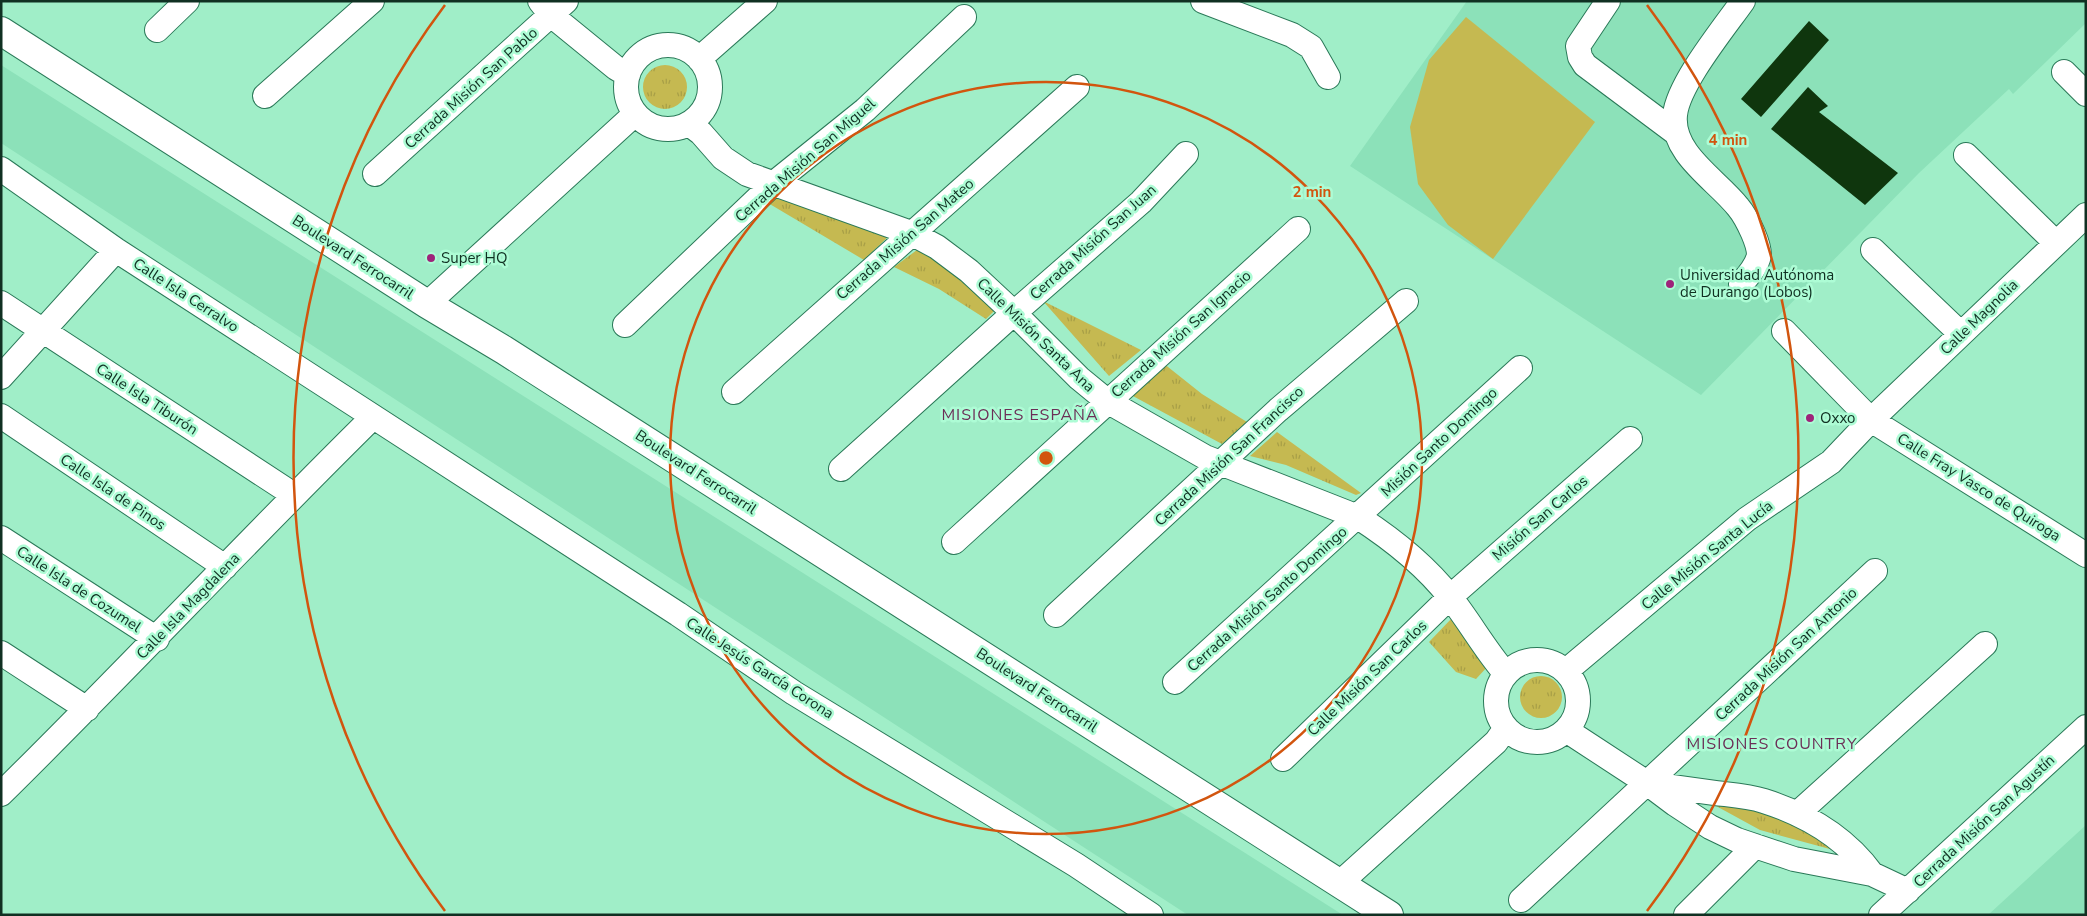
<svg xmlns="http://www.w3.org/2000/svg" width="2087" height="916" font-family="'Nunito Sans',sans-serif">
<defs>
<pattern id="grass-tufts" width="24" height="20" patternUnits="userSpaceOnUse" patternTransform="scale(1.25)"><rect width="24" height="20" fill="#c5b951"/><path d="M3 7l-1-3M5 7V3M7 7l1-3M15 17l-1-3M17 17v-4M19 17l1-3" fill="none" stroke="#a89f46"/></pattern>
</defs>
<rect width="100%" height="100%" fill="#a0eec8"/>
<!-- built -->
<path fill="#8ce1b9" d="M1467,1H2086V23L2013,94L2009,89L1919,173L1701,395L1350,166Z
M1,65L1343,915H1188L1,143Z
M2086,825V915H1988Z"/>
<!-- grass -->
<path fill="url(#grass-tufts)" d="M643 87a22 22 0 1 1 44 0a22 22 0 1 1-44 0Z
M774,198L836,213L891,234L864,260L768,203Z
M921,247L996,309L986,319L939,289L894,267Z
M1043,301L1141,350L1109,376Z
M1163,363L1202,394L1247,422L1222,444L1131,395Z
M1277,432L1361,493L1356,495L1286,465L1250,456Z
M1452,618L1489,665L1476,679L1456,672L1429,642Z
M1520 697a21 21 0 1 1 42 0a21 21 0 1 1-42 0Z
M1696,795L1773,811L1852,855L1760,830Z"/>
<!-- pitch -->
<path fill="#c5b951" d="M1466,17L1595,122L1493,259L1448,225L1418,184L1410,127L1429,60Z"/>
<!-- building -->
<path fill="#0f360d" d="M1809,21L1829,40L1761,117L1741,99Z
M1808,87L1828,106L1819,112L1898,173L1865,205L1771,129Z"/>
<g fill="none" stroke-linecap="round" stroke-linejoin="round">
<defs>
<path id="minor" d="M540,1L551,15L616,68L628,75
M1203,1L1292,35L1311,47L1328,77
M1608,1L1578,46L1580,57L1585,65L1676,133
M157,30L187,1
M626 87a42 42 0 1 1 84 0a42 42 0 1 1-84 0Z
M699,59L765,1
M2064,72L2086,94
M265,96L372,1
M689,124L701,133L723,158L747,174L911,233L937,247L969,271L1014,313L1079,378L1107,401L1205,457L1358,517C1392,539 1425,565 1450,597C1470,622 1485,650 1506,674
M1966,155L2056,243
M1,169L116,250L678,614L794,693L1076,865L1151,915
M375,174L566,1
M1873,250L1961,334
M1741,284C1748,276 1757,266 1759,255C1759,248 1756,240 1753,233C1749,224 1744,214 1738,207C1717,180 1671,154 1675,115C1678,84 1724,28 1743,1
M1,303L294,495
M427,304L635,114
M625,325L773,184L865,110L964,17
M1784,331L1871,420L2086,555
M1,377L116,250
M734,392L1077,87
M1,416L225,567
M841,469L1014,313L1141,202L1186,154
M1,538L157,639
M954,542L1298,229
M1056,615L1278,410L1406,301
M1,653L87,709
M1496 701a41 41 0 1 1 82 0a41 41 0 1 1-82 0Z
M1566,671L1747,519L1831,462L1871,420L2086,215
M1175,682L1520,368
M1566,730L1647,783L1675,804L1710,827L1737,840L1794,859L1872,874L1908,891
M1283,759L1450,597L1630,439
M1650,784C1672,787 1693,790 1715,793C1731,795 1748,796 1764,801C1808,815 1845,837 1872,874
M1,794C127,670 247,541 373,417
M1797,814L1985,644
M1340,883L1496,742L1506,728
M1521,900L1875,571
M1686,915L1755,846
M1881,915L2086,727"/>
<path id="major" d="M1,31L427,304L504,350L1389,915"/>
</defs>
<!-- minor casing -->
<use href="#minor" stroke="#2a7958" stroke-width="26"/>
<!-- major casing -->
<use href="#major" stroke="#2a7958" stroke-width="30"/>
<!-- minor -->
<use href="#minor" stroke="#fff" stroke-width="24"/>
<!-- major -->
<use href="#major" stroke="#fff" stroke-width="28"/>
</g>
<!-- distance rings -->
<g fill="none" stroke="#d2550e" stroke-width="2.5">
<circle cx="1046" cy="458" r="376"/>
<path d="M445 911A753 753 0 0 1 445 5M1647 5A753 753 0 0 1 1647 911"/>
</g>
<!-- markers -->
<g fill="#9e237a" stroke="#adfcd5" stroke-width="2">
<circle cx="431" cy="258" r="5"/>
<circle cx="1670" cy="284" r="5"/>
<circle cx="1810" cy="418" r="5"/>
</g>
<g text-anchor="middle" stroke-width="5" stroke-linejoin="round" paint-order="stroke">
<!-- street labels -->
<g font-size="15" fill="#103022" stroke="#adfcd5">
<text transform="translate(471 88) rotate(-42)" y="5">Cerrada Misión San Pablo</text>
<text transform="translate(805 160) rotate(-41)" y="5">Cerrada Misión San Miguel</text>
<text transform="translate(905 239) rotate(-41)" y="5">Cerrada Misión San Mateo</text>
<text transform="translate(1093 242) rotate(-42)" y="5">Cerrada Misión San Juan</text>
<text transform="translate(353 257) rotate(33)" y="5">Boulevard Ferrocarril</text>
<text transform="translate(186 295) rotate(33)" y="5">Calle Isla Cerralvo</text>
<text transform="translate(1979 317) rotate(-44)" y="5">Calle Magnolia</text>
<text transform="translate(1181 334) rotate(-42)" y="5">Cerrada Misión San Ignacio</text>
<text transform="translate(1036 335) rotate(44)" y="5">Calle Misión Santa Ana</text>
<text transform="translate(147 399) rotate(33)" y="5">Calle Isla Tiburón</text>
<text transform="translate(1439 442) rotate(-43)" y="5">Misión Santo Domingo</text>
<text transform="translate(1229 456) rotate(-43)" y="5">Cerrada Misión San Francisco</text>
<text transform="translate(696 472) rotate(33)" y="5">Boulevard Ferrocarril</text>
<text transform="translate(1979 487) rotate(32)" y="5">Calle Fray Vasco de Quiroga</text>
<text transform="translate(113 492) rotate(34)" y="5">Calle Isla de Pinos</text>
<text transform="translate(1540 518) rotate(-41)" y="5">Misión San Carlos</text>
<text transform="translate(1707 555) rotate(-39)" y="5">Calle Misión Santa Lucía</text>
<text transform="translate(79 589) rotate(33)" y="5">Calle Isla de Cozumel</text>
<text transform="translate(1267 599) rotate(-42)" y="5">Cerrada Misión Santo Domingo</text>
<text transform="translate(188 606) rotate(-46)" y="5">Calle Isla Magdalena</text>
<text transform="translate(1786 654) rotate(-43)" y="5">Cerrada Misión San Antonio</text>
<text transform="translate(760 668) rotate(33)" y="5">Calle Jesús García Corona</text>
<text transform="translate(1367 678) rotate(-44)" y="5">Calle Misión San Carlos</text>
<text transform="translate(1037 690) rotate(33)" y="5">Boulevard Ferrocarril</text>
<text transform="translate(1984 821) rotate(-43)" y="5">Cerrada Misión San Agustín</text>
</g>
<!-- poi labels -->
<g font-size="15" fill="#103022" stroke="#adfcd5" text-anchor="start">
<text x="441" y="263">Super HQ</text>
<text x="1680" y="280">Universidad Autónoma<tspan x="1680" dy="17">de Durango (Lobos)</tspan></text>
<text x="1820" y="423">Oxxo</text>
</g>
<!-- neighbourhood labels -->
<g font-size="16" letter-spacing="1" fill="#6b2f57" stroke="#adfcd5">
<text x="1020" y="420">MISIONES ESPAÑA</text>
<text x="1772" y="749">MISIONES COUNTRY</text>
</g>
</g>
<circle cx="1046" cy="458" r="8" fill="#d2550e" stroke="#adfcd5" stroke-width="2.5"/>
<g font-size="15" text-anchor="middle" font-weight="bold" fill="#d2550e" stroke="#adfcd5" stroke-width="5" stroke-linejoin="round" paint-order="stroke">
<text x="1728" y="145">4 min</text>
<text x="1312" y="197">2 min</text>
</g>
<!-- border -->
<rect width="2087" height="916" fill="none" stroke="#103022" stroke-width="5"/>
</svg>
